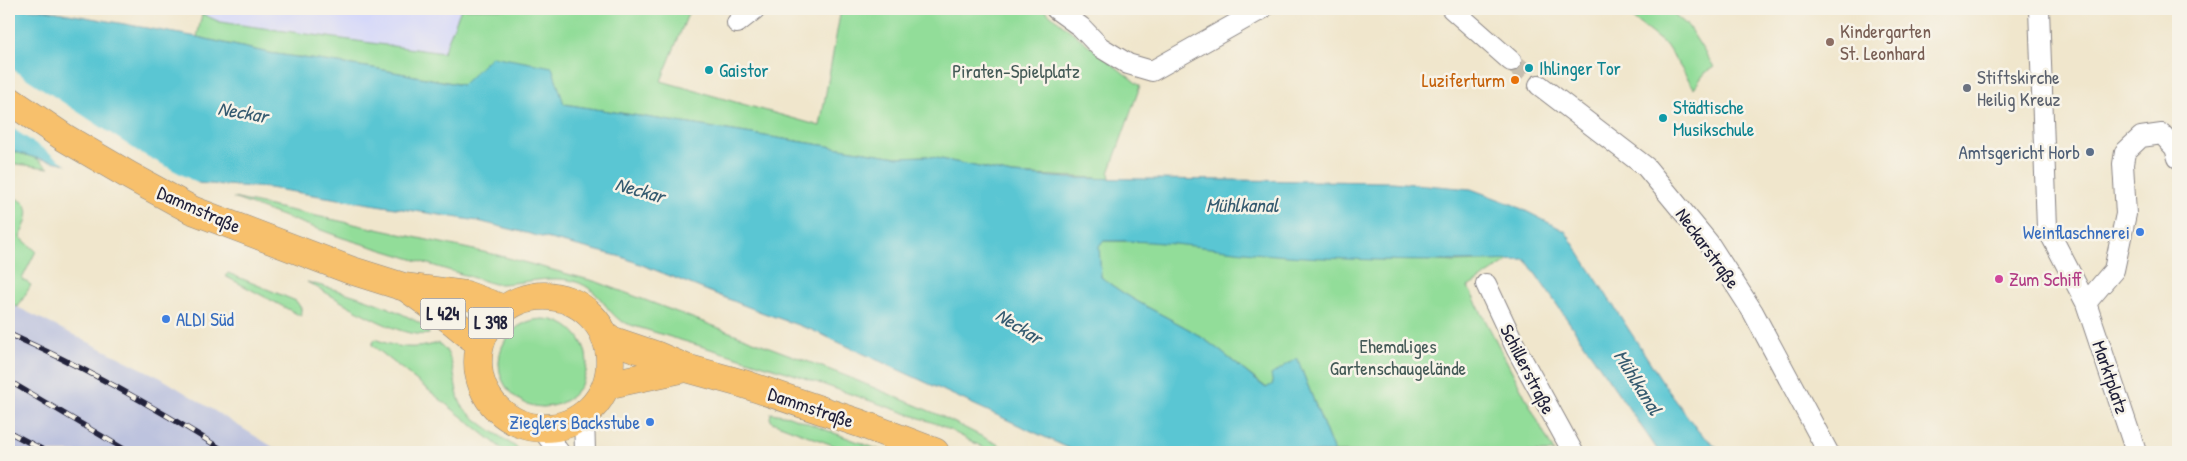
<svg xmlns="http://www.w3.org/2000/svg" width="2187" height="461" font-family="'Patrick Hand',sans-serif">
<rect width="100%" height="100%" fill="#f7f3e8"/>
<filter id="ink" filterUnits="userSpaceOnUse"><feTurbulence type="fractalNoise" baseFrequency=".02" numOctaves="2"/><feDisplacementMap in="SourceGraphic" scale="10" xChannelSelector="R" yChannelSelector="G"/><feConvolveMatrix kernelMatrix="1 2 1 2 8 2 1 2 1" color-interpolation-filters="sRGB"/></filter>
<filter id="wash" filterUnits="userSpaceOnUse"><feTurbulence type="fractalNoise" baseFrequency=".0096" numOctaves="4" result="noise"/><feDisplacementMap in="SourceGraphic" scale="20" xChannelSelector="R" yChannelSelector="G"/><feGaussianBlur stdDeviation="1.12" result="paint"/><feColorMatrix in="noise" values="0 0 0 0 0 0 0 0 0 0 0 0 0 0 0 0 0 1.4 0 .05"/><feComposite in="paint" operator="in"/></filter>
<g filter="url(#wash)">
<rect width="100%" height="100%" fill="#f0e6cc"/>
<!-- built -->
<path fill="#d5d8f9" d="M175,9H461L443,53L219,22L202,14Z"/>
<!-- industrial -->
<path fill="#bdc3de" d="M9,303L161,378L281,452H9Z"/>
<!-- green -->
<path fill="#92dd99" stroke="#5a806a" d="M461,9H690L661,81L820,126L841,9H1043L1140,86L1109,173L1110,178L1159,242L1454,262L1510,260L1468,287L1554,452H1334L1297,358L1273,384L1267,388C1241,369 1217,346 1190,330C1160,313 1128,299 1101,277L1098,246L1103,241H1130L1097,178L1012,174L927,156L897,157L564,104L373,68L269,53L197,37L202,14L220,22L443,53Z
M1633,9H1668L1688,26L1714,67L1705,73L1694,88L1666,45L1626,13Z
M9,150L36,158L49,168L9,163Z
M9,197C36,201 28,218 20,237L36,251L22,279L31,285L18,307L9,303Z
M233,198L497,255L597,282L846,376L939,415L1013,452H992L940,425L790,373L634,326C628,324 621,322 616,317C607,309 601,297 590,289C563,269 525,285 494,284L343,238Z
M228,273L296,301L301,308V316L225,276Z
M307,282C349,293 391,305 428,328L429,334C398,340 336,297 307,282Z
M499 363a44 44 0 1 1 88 0a44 44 0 1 1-88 0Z
M375,339C397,348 415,350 438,343C457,354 452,385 461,404C469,418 509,442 523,452H506L372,345Z
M771,413L789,416L885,452H851L772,422L770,418Z"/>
<!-- water -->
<path fill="#5ac6d3" stroke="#3e7487" d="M9,9L46,10L197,37L269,53L373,68L462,85L492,56L552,67L564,104L897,157L927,156L1012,174L1067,178L1392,182L1471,189L1514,205L1565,231L1668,390L1699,432L1723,452H1659L1526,260C1447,262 1367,261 1288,256C1226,252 1165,239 1103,241L1099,246L1101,277C1128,299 1160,313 1190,330C1217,346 1241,369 1266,388L1273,384L1271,375L1297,358L1334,452H1077L812,330L761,312L622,257L478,221L269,188L151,180L36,158L9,150Z"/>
<!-- pier -->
<path fill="#f0e6cc" d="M9,67L139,152L205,187L150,183L72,168L9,126Z"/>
</g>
<g filter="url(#ink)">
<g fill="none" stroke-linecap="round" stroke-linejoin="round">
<!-- minor-tunnel -->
<path stroke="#c7bfaf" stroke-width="20" stroke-dasharray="20 10" stroke-linecap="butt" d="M1511,61L1539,85"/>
<defs>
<path id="minor" d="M1056,9L1081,27L1100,47L1128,64L1152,71L1262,9
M1452,9L1511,61
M2039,9L2047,228L2086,303L2136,452
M737,23L755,9
M1539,85L1646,167L1708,242L1753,312L1828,452
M1486,284L1517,350L1573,452
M2086,303L2114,270L2126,214L2123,164L2125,152L2141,137L2162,134L2175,148L2178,158
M584,415L585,452
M542,429L559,452"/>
<path id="primary" d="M9,100L65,138L130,176L192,210L350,270L404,287L466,295L504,309
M408,289L451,320L480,344
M478 362a66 66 0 1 1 132 0a66 66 0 1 1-132 0Z
M605,338L658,356L686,368L744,384L862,424L935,452
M606,385L686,368"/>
</defs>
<!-- minor casing -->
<use href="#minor" stroke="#898484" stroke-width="22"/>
<!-- primary casing -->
<use href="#primary" stroke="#898484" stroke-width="29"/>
<!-- minor -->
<use href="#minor" stroke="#fff" stroke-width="20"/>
<!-- primary -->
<use href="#primary" stroke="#f7c06c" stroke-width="28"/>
<defs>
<path id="rail" d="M9,334C84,367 157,408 226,452
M9,381L129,452
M9,432L47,452"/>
</defs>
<!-- rail casing -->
<use href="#rail" stroke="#22223b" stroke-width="5.5"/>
<!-- rail -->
<use href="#rail" stroke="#f7f3e8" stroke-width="4" stroke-dasharray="11" stroke-linecap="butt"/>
</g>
</g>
<!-- markers -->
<circle fill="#8d6e63" stroke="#f7f3e8" stroke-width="2" cx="1830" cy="42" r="5"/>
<g fill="#0f9aa8" stroke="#f7f3e8" stroke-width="2">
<circle cx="1529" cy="68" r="5"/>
<circle cx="709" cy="70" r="5"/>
<circle cx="1663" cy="118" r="5"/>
</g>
<circle fill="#e8710a" stroke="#f7f3e8" stroke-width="2" cx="1515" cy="80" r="5"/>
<circle fill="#6b7280" stroke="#f7f3e8" stroke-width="2" cx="1967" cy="88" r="5"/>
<circle fill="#5c6f8a" stroke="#f7f3e8" stroke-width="2" cx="2090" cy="152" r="5"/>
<g fill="#3f7fe0" stroke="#f7f3e8" stroke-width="2">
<circle cx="2140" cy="232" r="5"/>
<circle cx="166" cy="319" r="5"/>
<circle cx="650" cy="422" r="5"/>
</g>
<circle fill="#d1479c" stroke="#f7f3e8" stroke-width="2" cx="1999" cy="279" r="5"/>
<g text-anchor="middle" stroke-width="5" stroke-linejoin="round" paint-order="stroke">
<!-- shield labels -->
<g fill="#f7f3e8" stroke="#62616f" stroke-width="1">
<rect x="420.5" y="298.5" width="45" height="31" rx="4"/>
<rect x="468.5" y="307.5" width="45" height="31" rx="4"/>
</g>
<g font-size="18" font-weight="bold" fill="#22223b">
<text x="443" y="320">L 424</text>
<text x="491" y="329">L 398</text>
</g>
<!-- education labels -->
<g font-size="19" fill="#785e54" stroke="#f7f3e8" text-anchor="start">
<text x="1840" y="38">Kindergarten<tspan x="1840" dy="22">St. Leonhard</tspan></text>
</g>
<!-- culture labels -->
<g font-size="19" fill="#0d838f" stroke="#f7f3e8" text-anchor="start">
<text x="1539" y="75">Ihlinger Tor</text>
<text x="719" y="77">Gaistor</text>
<text x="1673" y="114">Städtische<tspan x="1673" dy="22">Musikschule</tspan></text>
</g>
<!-- park labels -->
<g font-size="19" fill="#445a57" stroke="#f7f3e8">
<text x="1016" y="78">Piraten-Spielplatz</text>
<text x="1398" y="353">Ehemaliges<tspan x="1398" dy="22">Gartenschaugelände</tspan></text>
</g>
<!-- worship labels -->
<g font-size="19" fill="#5b616d" stroke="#f7f3e8" text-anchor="start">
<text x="1977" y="84">Stiftskirche<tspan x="1977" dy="22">Heilig Kreuz</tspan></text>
</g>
<!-- food labels -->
<g font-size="19" fill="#c56008" stroke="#f7f3e8" text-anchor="end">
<text x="1505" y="87">Luziferturm</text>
</g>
<!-- service labels -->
<g font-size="19" fill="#4e5e75" stroke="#f7f3e8" text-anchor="end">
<text x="2080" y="159">Amtsgericht Horb</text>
</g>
<!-- street labels -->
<g font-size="19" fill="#22223b" stroke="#f7f3e8">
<text transform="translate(199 209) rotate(24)" y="7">Dammstraße</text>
<text transform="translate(1708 248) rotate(54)" y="7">Neckarstraße</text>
<text transform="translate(1528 369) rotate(63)" y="7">Schillerstraße</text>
<text transform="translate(2111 377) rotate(71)" y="7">Marktplatz</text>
<text transform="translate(811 407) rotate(19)" y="7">Dammstraße</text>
</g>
<!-- shop labels -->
<g font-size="19" fill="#366cbe" stroke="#f7f3e8" text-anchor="end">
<text x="2130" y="239">Weinflaschnerei</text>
<text x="176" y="326" text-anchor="start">ALDI Süd</text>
<text x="640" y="429">Zieglers Backstube</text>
</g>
<!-- hotel labels -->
<g font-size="19" fill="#b23c85" stroke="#f7f3e8" text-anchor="start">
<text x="2009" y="286">Zum Schiff</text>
</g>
<!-- water labels -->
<g font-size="20" font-style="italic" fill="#365b70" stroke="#f7f3e8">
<text transform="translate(243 112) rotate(10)" y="7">Neckar</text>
<text transform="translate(640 190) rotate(16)" y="7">Neckar</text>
<text x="1242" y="212">Mühlkanal</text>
<text transform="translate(1019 326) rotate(32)" y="7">Neckar</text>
<text transform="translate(1638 382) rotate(58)" y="7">Mühlkanal</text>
</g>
</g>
<!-- margin -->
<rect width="2187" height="461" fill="none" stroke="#f7f3e8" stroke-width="30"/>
</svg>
